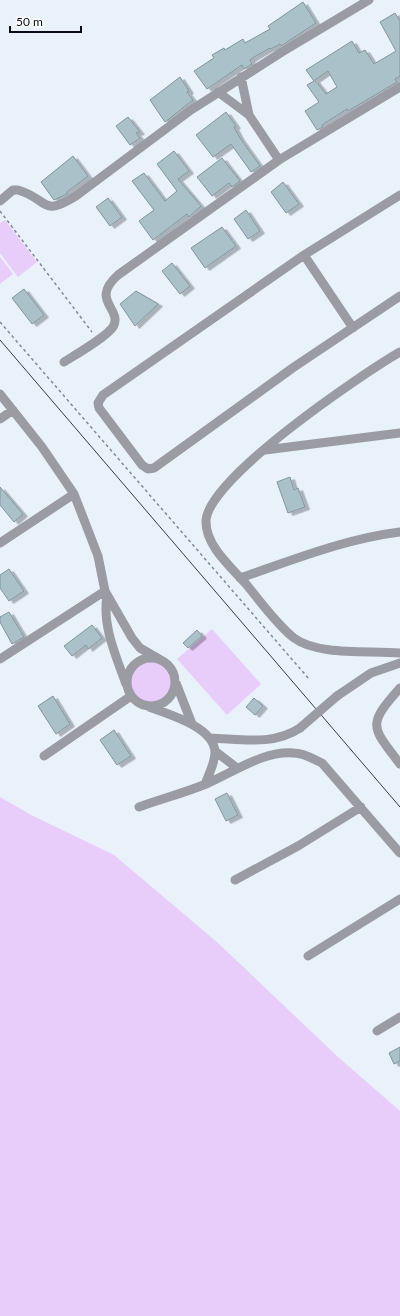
<svg xmlns="http://www.w3.org/2000/svg" width="400" height="1316" font-family="Lato,sans-serif">
<defs>
<filter id="shadow"><feDropShadow dx="4.5" dy="2.5" stdDeviation="0" flood-color="#0004"/></filter>
</defs>
<rect width="100%" height="100%" fill="#e9f1fb"/>
<!-- green -->
<path fill="#e8ccfa" d="M5,220L37,262L18,277L0,253V223Z
M0,257L13,274L0,284Z
M212,629L261,684L227,715L177,659Z
M131 682a20 20 0 1 1 40 0a20 20 0 1 1-40 0Z
M0,797L31,815L114,855L218,943L338,1057L400,1111V1316H0Z"/>
<!-- building -->
<path fill="#aac1c9" stroke="#80959e" fill-rule="evenodd" filter="url(#shadow)" d="M303,2L316,23L281,46L280,44L271,49L270,48L254,57L250,60L252,64L244,69L242,65L207,89L194,71L214,58L212,55L224,48L225,50L243,39L245,43L270,29L268,26Z
M395,13L400,21V76L395,79L397,82L348,111L347,109L322,125L323,127L317,130L305,111L319,102L307,85L314,81L306,70L352,41L359,53L365,50L374,64L396,51L380,22ZM328,71L337,87L326,94L315,80Z
M180,77L189,91L187,92L193,100L165,122L150,100Z
M226,112L236,126L234,127L240,138L260,166L251,172L231,144L213,157L196,135Z
M128,117L140,132L136,133L140,138L130,145L116,126Z
M174,151L189,171L178,179L201,206L189,217L187,214L153,240L139,221L154,210L132,181L144,173L165,201L177,191L157,164Z
M73,156L88,176L67,192V194L54,200L41,182Z
M222,158L240,181L232,187L229,183L212,196L197,177Z
M283,182L299,204L286,213L271,192Z
M108,198L122,217L110,226L96,207Z
M246,210L260,231L248,239L234,219Z
M222,227L236,246L205,268L191,248Z
M172,263L190,286L180,294L162,271Z
M24,289L44,315L32,324L12,298Z
M136,291L158,304L135,326L120,304Z
M290,477L294,490L298,488L305,507L288,513L277,482Z
M0,487L23,514L14,522L0,505Z
M9,569L24,591L9,601L0,588V575Z
M9,612L24,637L12,644L0,622V617Z
M92,625L102,638L88,649L86,645L72,656L64,646Z
M197,630L202,636L188,648L183,643Z
M53,696L70,724L56,734L38,706Z
M254,698L263,706L255,715L246,707Z
M114,730L131,756L117,765L100,740Z
M227,793L238,815L226,821L215,799Z
M400,1047V1061L394,1064L389,1053Z"/>
<g fill="none" stroke-linecap="round" stroke-linejoin="round">
<!-- path -->
<path stroke="#828890" stroke-width="1.5" stroke-dasharray="3 3" stroke-linecap="butt" d="M0,211L92,332
M0,322L309,679"/>
<!-- minor -->
<path stroke="#9a9ba3" stroke-width="9" d="M241,77L249,115
M218,92L249,115L279,160
M400,195L304,255L103,395L98,403L99,408L142,465L148,469L154,468L294,367L400,296
M0,201L13,190H18C49,199 41,218 76,196L191,110L282,52L369,0
M304,255L353,328
M400,352C362,374 205,480 206,522C206,546 231,567 246,584C259,600 278,626 294,638C318,656 370,650 400,653
M64,362C75,355 110,335 114,325C121,308 90,300 118,275L279,160L400,87
M0,394L42,447L74,494L98,556L105,591L132,638L140,648L159,659
M0,419L13,410
M265,450L400,433
M0,543L74,494
M240,578C293,560 344,539 400,532
M107,596C102,626 116,656 126,684
M127 682a24 24 0 1 1 48 0a24 24 0 1 1-48 0Z
M0,659L105,591
M176,683L192,724
M400,688C367,725 371,726 400,764
M337,696L371,673L400,663
M149,707C168,714 214,727 215,752C215,763 209,774 205,784
M210,738C241,739 273,746 300,728
M215,751L237,768
M44,756L131,696
M139,807C161,799 184,793 206,784C232,773 264,750 294,753C304,753 313,759 322,763L400,853
M235,880L298,846L361,807
M308,956L400,899
M377,1031L400,1017"/>
<!-- tram -->
<path stroke="#363b42" stroke-width="1" d="M0,340L400,807"/>
<!-- minor-bridge -->
<path stroke="#9a9ba3" stroke-width="9" d="M300,728L337,696"/>
</g>
<!-- scale -->
<path d="M10 26v6h71v-6" fill="none" stroke="#090d13" stroke-width="2"/>
<text x="16" y="26" font-size="12" fill="#090d13" stroke="#fefefe" stroke-width="3" paint-order="stroke">50 m</text>
</svg>
